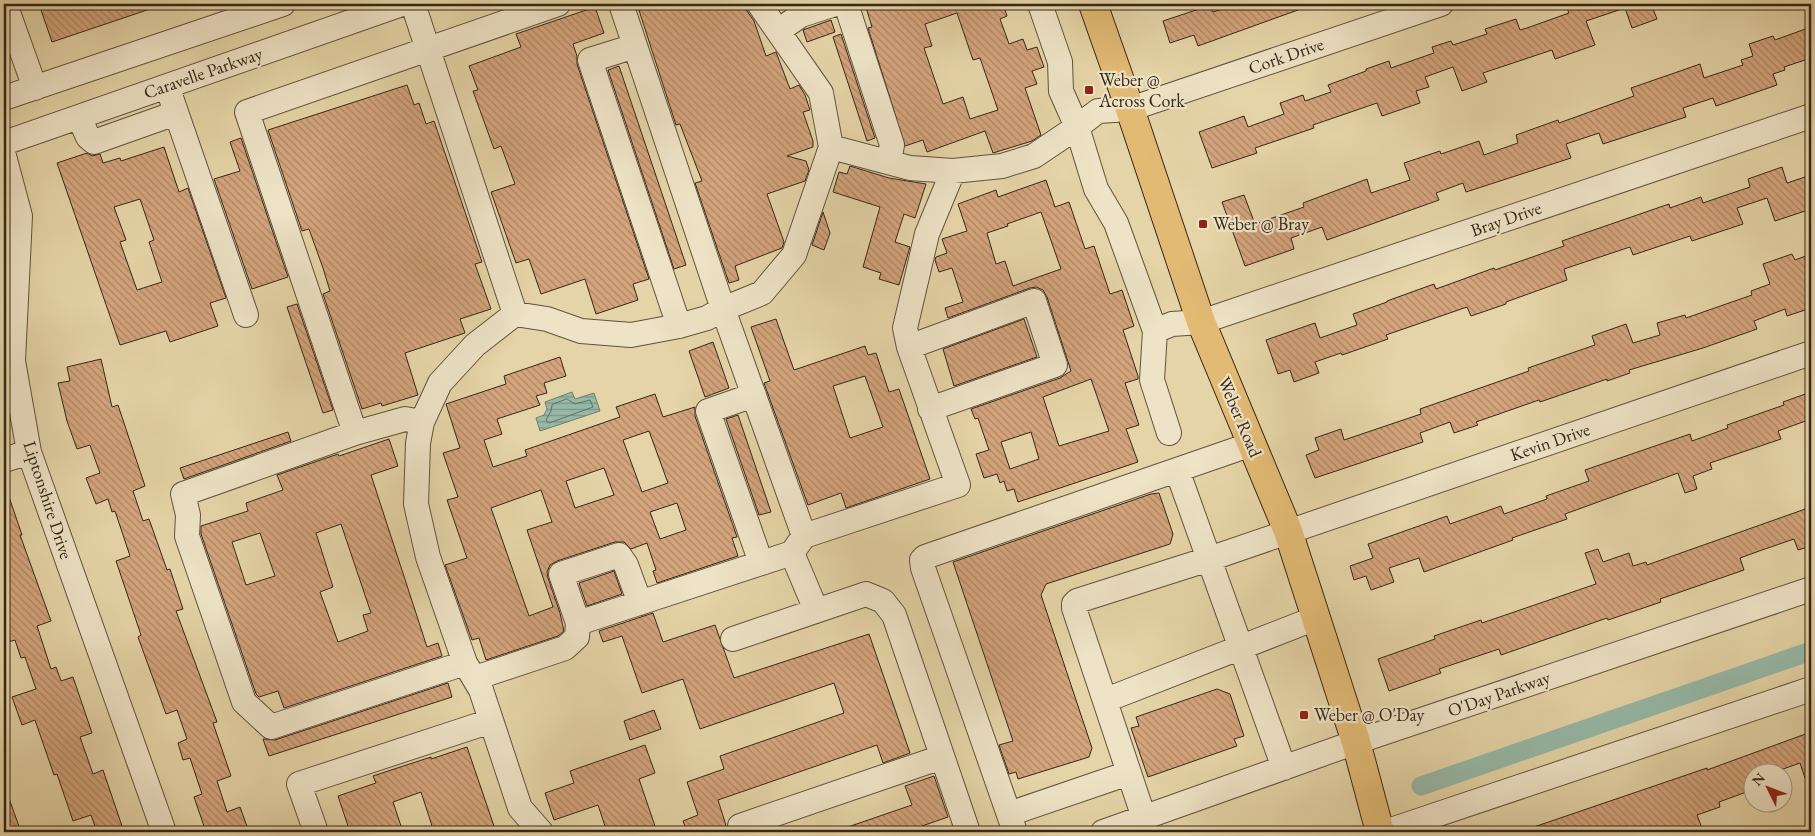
<svg xmlns="http://www.w3.org/2000/svg" width="1815" height="836" font-family="'EB Garamond',serif">
<defs>
<pattern id="water-rules" width="6" height="5" patternUnits="userSpaceOnUse" patternTransform="scale(1.25)"><rect width="6" height="5" fill="#96b8a6"/><path d="M0 2.5h6" fill="none" stroke="#7b9686"/></pattern>
<pattern id="building-back-hatch" width="6" height="6" patternUnits="userSpaceOnUse" patternTransform="scale(1.25)"><rect width="6" height="6" fill="#d4a47c"/><path d="M-1 5l2 2M0 0l6 6M5-1l2 2" fill="none" stroke="#ad8665"/></pattern>
</defs>
<rect width="100%" height="100%" fill="#e5d4a7"/>
<filter id="stains"><feTurbulence type="fractalNoise" baseFrequency=".004" numOctaves="4"/><feColorMatrix values="0 0 0 0 .2 0 0 0 0 .09 0 0 0 0 .02 0 0 0 .5 -.17"/></filter>
<radialGradient id="worn" r=".72"><stop offset=".6" stop-color="#630" stop-opacity="0"/><stop offset="1" stop-color="#630" stop-opacity=".3"/></radialGradient>
<!-- water -->
<path fill="url(#water-rules)" stroke="#6f7e6e" d="M572,392L575,399L594,393L600,411L540,431L536,418L544,415L547,409L545,402Z"/>
<g fill="none" stroke-linecap="round" stroke-linejoin="round">
<!-- shore -->
<path stroke="#657060" stroke-width="1" d="M567,399L575,404L590,400L593,407L549,423L547,422L546,420L551,411L552,405Z"/>
<!-- canal -->
<path stroke="#96b8a6" stroke-width="19" d="M1421,786L1811,651"/>
</g>
<!-- building -->
<path fill="url(#building-back-hatch)" stroke="#342719" fill-rule="evenodd" d="M39,4H156V7L52,42Z
M637,4H745L747,11L754,21L766,56L776,52L790,89L799,85L805,95L810,110L803,112L813,141V147L787,156L806,161L809,170L805,181L767,194L784,242L782,248L735,266L739,280L729,283L695,183L702,181L680,124L676,125Z
M865,4H1003L1007,16L1000,19L1009,44L1023,39L1027,50L1037,47L1044,67L1032,71L1037,84L1025,88L1041,135L1032,141L993,153L985,131L927,152L923,140L905,146L868,28L872,27ZM957,13L973,60L980,58L998,110L970,119L963,97L943,104L924,48L932,46L925,24Z
M1237,4H1309V6L1198,46L1194,35L1170,43L1163,21L1211,5L1213,12Z
M1565,4H1651L1657,19L1632,28L1625,8L1586,21L1595,45L1555,59L1552,50L1483,73L1487,82L1462,91L1453,67L1425,77L1429,87L1416,91L1420,103L1382,116L1377,103L1313,125L1314,128L1255,148L1257,153L1212,168L1199,132L1244,116L1248,127L1284,114L1280,103L1303,95L1305,101L1331,92L1328,85L1366,71V69L1389,61L1391,68L1434,53L1432,47L1451,41L1453,45L1487,34L1485,29L1516,19L1520,30L1527,28L1569,13Z
M595,7L604,33L573,44L577,56V64L649,279L633,284L638,300L596,314L585,279L541,294L529,259L516,263L491,192L515,184L501,146L494,149L473,91L478,90L469,66L521,47L516,34Z
M831,20L835,32L807,42L803,30Z
M1811,27V58L1784,67L1785,70L1773,74L1777,85L1716,106L1713,98L1683,108L1686,117L1603,144L1599,133L1566,144L1571,158L1466,192L1463,183L1436,193L1439,200L1327,240L1322,227L1291,238L1294,249L1245,266L1222,202L1244,195L1255,224L1304,207L1303,203L1367,179L1371,193L1410,180L1404,163L1440,151L1441,154L1479,141L1484,155L1518,143L1516,135L1558,120L1559,123L1634,96L1631,88L1683,70L1700,64L1704,78L1743,65L1741,60L1753,56L1749,44L1773,36L1775,40Z
M841,34L875,138L867,141L833,37Z
M619,66L686,265L674,269L608,70Z
M407,85L414,105L419,103L426,124L434,121L482,262L475,264L491,309L460,319L465,333L405,353L418,395L382,406L381,403L362,409L323,294L330,291L323,268L309,229L302,231L268,130Z
M241,138L288,277L252,289L214,179L240,171L230,142Z
M164,147L179,192L188,188L226,298L210,303L218,326L170,342L166,331L120,345L57,163L87,153L92,156L100,154L103,163L120,158L121,161ZM140,199L154,240L149,242L162,282L137,290L120,242L126,240L114,207Z
M850,166L889,178L926,184L915,218L904,214L895,242L910,247L899,285L879,279L881,273L863,267L880,207L833,192L839,172L847,174Z
M1782,167L1787,183L1811,175V209L1775,221L1767,198L1737,208L1743,224L1692,241L1690,236L1633,255L1630,247L1564,269L1567,280L1506,302V304L1471,316L1467,307L1386,335L1388,339L1342,355L1341,353L1315,362L1319,373L1294,382L1290,370L1278,374L1266,340L1315,323L1320,338L1357,325L1353,314L1387,302V301L1434,284L1436,289L1494,268L1495,270L1564,246L1562,241L1669,204L1670,208L1701,197L1703,203L1750,187L1748,179Z
M1046,180L1055,207L1069,202L1085,249L1094,246L1110,294L1122,290L1134,326L1123,330L1138,376V379L1125,383L1139,425L1126,429L1138,462L1018,502L1014,489L1007,491L1004,481L1000,483L997,474L984,478L976,454L989,450L978,418L975,419L971,409L1060,378L1071,371L1047,297L1043,290L1036,287L1030,288L948,318L945,308L963,302L952,268L939,272L935,260L936,257L947,253L942,239L967,231L958,204L996,190L998,197ZM1041,212L1061,269L1013,286L1005,261L996,264L987,233L1008,226L1007,224ZM1091,379L1109,431L1059,446L1043,397ZM1031,432L1039,459L1010,469L1001,442Z
M823,212L830,233L824,250L812,245Z
M1792,254L1795,260L1811,254V308L1787,316L1785,309L1754,321L1757,329L1703,348L1629,370L1630,373L1607,381V379L1540,402L1539,400L1476,422L1478,425L1454,433L1450,422L1420,433L1423,442L1315,478L1306,455L1319,450L1315,438L1341,429L1344,440L1421,414L1420,409L1529,371L1528,368L1595,345L1592,336L1626,324L1633,343L1660,335L1657,323L1685,315L1686,318L1752,295L1751,291L1770,284L1763,264Z
M297,304L333,410L323,413L287,307Z
M776,319L794,370L865,346L868,355L876,353L889,392L899,389L930,479L846,508L841,493L808,505L764,383L770,381L751,327ZM865,376L883,427L850,438L833,386Z
M1024,319L1037,357L954,386L943,349Z
M713,342L729,388L705,397L689,351Z
M560,357L566,376L544,383L547,393L536,396L540,405L497,419L502,434L484,440L493,467L527,456L525,450L620,417L616,407L655,394L663,417L695,407V416L737,537L732,538L738,556L657,583L653,571L656,570L647,543L631,549L624,542H615L557,561L550,565L547,572L548,578L560,613L564,631L558,636L486,660L479,638L472,640L445,565L467,558L447,500L458,497L443,453L460,448L446,404L506,384L504,376ZM649,431L668,483L642,492L623,440ZM604,468L614,495L575,508L566,481ZM541,490L552,522L527,530L553,607L529,616L491,508ZM677,503L686,530L660,539L650,512Z
M101,359L112,407L118,405L145,486L133,491L143,521L149,519L167,570L170,569L183,609L176,611L217,722L213,723L231,776L217,781L227,812L240,807L249,832H206L194,797L202,794L190,758L183,760L178,743L187,739L177,710L166,714L138,637L141,635L116,561L130,556L115,511L112,512L108,499L96,504L86,478L100,473L90,445L77,449L67,421L58,383L70,381L67,367Z
M1811,392V419L1778,431L1781,439L1710,463L1712,469L1693,476L1697,489L1685,493L1678,473L1565,514L1567,519L1512,538L1513,540L1424,572L1419,558L1389,568L1394,582L1371,590L1366,576L1354,580L1350,566L1373,558L1368,544L1447,516L1450,524L1501,506L1504,514L1547,499L1546,496L1589,481L1585,470L1690,434L1692,441L1728,428L1727,425L1784,405L1783,402Z
M738,415L771,512L759,515L726,419Z
M288,432L291,441L184,479L180,468Z
M389,439L398,466L371,475L427,647L438,643L442,656L284,708L278,691L259,697L256,694L201,534V526L248,511L246,503L283,490L277,475L338,454L339,456ZM341,524L371,613L363,615L368,631L338,642L320,592L333,587L316,533ZM260,533L275,576L246,585L232,542Z
M6,488L22,535H20L51,621L37,626L51,669L56,667L61,681L73,677L92,733L80,737L93,774L103,770L124,832H97L91,815L73,821L57,774L54,775L35,720L22,725L12,697L36,689L25,657L21,658L15,640L8,642L4,630V579L9,577L4,561V489Z
M1159,493L1173,534L1170,544L1046,584L1041,595L1092,748L1089,757L1018,779L1016,772L1009,774L999,745L1013,741L953,562L1151,494Z
M1811,507V546L1798,550L1794,539L1762,550L1740,558L1744,570L1660,599L1661,602L1608,620L1607,618L1501,655L1499,649L1439,669L1441,673L1389,691L1378,659L1435,639L1434,636L1481,620L1482,623L1596,584L1585,553L1598,549L1603,562L1629,553L1633,566L1646,562L1647,565Z
M614,571L622,594L587,606L579,583Z
M653,613L663,642L715,625L734,678L869,634L910,753L883,763L877,745L718,800L728,832H687L683,821L698,815L687,782L724,769L720,756L844,713L834,683L700,729L683,679L642,693L622,636L603,642L599,631Z
M448,683L452,697L269,756L263,739L275,740Z
M1217,689L1230,694L1244,736L1234,739L1237,746L1148,777L1131,728L1139,726L1136,717Z
M654,710L661,729L630,740L624,721Z
M1811,732V789L1809,790L1800,763L1769,774H1752V790L1719,802L1720,807L1697,815L1702,828L1689,832H1636L1634,827L1617,832H1525V830L1707,768V770Z
M645,745L655,773L639,779L657,832H607L598,805L554,820L545,793L574,783L570,771Z
M467,747L496,832H434L421,792L393,802L403,832H350L338,796L376,783L373,776L431,757V759Z
M934,776L948,817L922,826L924,832H840L839,830L912,805L905,786Z
M4,790H6L21,832H4Z"/>
<g fill="none" stroke-linecap="round" stroke-linejoin="round">
<defs>
<path id="minor" d="M5,4L35,88
M413,4L515,314L475,345L440,383L422,422L418,443L416,504L428,557L465,663L481,690L520,808L541,832
M621,4L723,309L804,536
M846,4L892,145L889,162
M1040,4L1060,62L1061,91L1077,127L1096,189L1116,223L1155,331L1152,380L1169,433
M778,31L801,15L835,4
M635,46L590,60L679,326
M167,86L246,315
M4,98L283,4
M79,117L88,137L94,142L176,113
M4,143L402,4
M831,147L910,168L953,171L1002,166L1034,156L1077,127L1098,111L1130,109L1441,4
M4,156L20,216L13,361L29,452L164,832
M515,314L547,319L581,331L631,335L679,326L707,318L723,309L762,293L794,255L831,147L821,93L759,4
M1155,331L1172,324L1201,322L1811,116
M909,347L1034,301L1055,365L930,409
M754,395L708,411L761,563
M422,422L405,419L355,433L183,494L188,515L187,536L244,702L271,727L465,663
M355,433L247,112L558,4
M4,460L29,452
M1177,470L1284,768
M792,553L816,610
M578,623L561,574L619,555L626,565L640,603
M733,639L866,594L883,601L894,615L968,832
M475,678L565,648L577,637L578,623L792,553L804,536L958,485L909,347L905,328L927,234L953,171
M1106,700L1316,618
M1009,814L1129,773
M1144,818L1074,608V604L1077,601L1209,559L1811,353
M740,826L942,757
M316,832L299,784L491,721
M1015,832L923,568L922,560L925,557L1252,444
M1103,832L1356,742L1811,589
M1385,832L1811,689"/>
<path id="major" d="M1093,4L1130,109L1201,322L1288,531L1356,742L1380,832"/>
</defs>
<!-- minor casing -->
<use href="#minor" stroke="#60523c" stroke-width="26"/>
<!-- major casing -->
<use href="#major" stroke="#342719" stroke-width="30"/>
<!-- minor -->
<use href="#minor" stroke="#eee3c6" stroke-width="24"/>
<!-- major -->
<use href="#major" stroke="#e2ba74" stroke-width="28"/>
</g>
<!-- markers -->
<g fill="#8f2418" stroke="#eee3c6" stroke-width="2">
<rect x="1084" y="85" width="10" height="10" rx="2.5"/>
<rect x="1198" y="219" width="10" height="10" rx="2.5"/>
<rect x="1299" y="710" width="10" height="10" rx="2.5"/>
</g>
<g text-anchor="middle" stroke-width="4.5" stroke-linejoin="round" paint-order="stroke">
<!-- street labels -->
<g font-size="18" fill="#342719" stroke="#eee3c6">
<text transform="translate(1286 56) rotate(-19)" y="6">Cork Drive</text>
<text transform="translate(203 73) rotate(-19)" y="6">Caravelle Parkway</text>
<text transform="translate(1506 219) rotate(-19)" y="6">Bray Drive</text>
<text transform="translate(1240 417) rotate(67)" y="6">Weber Road</text>
<text transform="translate(1550 442) rotate(-19)" y="6">Kevin Drive</text>
<text transform="translate(48 500) rotate(72)" y="6">Liptonshire Drive</text>
<text transform="translate(1499 694) rotate(-19)" y="6">O'Day Parkway</text>
</g>
<!-- poi labels -->
<g font-size="18" fill="#342719" stroke="#eee3c6" text-anchor="start">
<text x="1099" y="86">Weber @<tspan x="1099" dy="21">Across Cork</tspan></text>
<text x="1213" y="230">Weber @ Bray</text>
<text x="1314" y="721">Weber @ O'Day</text>
</g>
</g>
<!-- margin -->
<rect width="1815" height="836" fill="none" stroke="#e5d4a7" stroke-width="20"/>
<rect x="5" y="5" width="1805" height="826" fill="none" stroke="#342719" stroke-width="2.5"/>
<rect x="10" y="10" width="1795" height="816" fill="none" stroke="#342719"/>
<!-- north arrow -->
<g transform="translate(1768 788) rotate(312)"><circle r="24" fill="#eee3c6" stroke="#a49881"/>
<path d="M0-4L9 19L0 12L-9 19Z" fill="#8f2418"/>
<text y="-8" font-size="14" font-weight="bold" text-anchor="middle" fill="#342719">N</text>
</g>
<rect width="100%" height="100%" filter="url(#stains)"/>
<rect width="100%" height="100%" fill="url(#worn)"/>
</svg>
